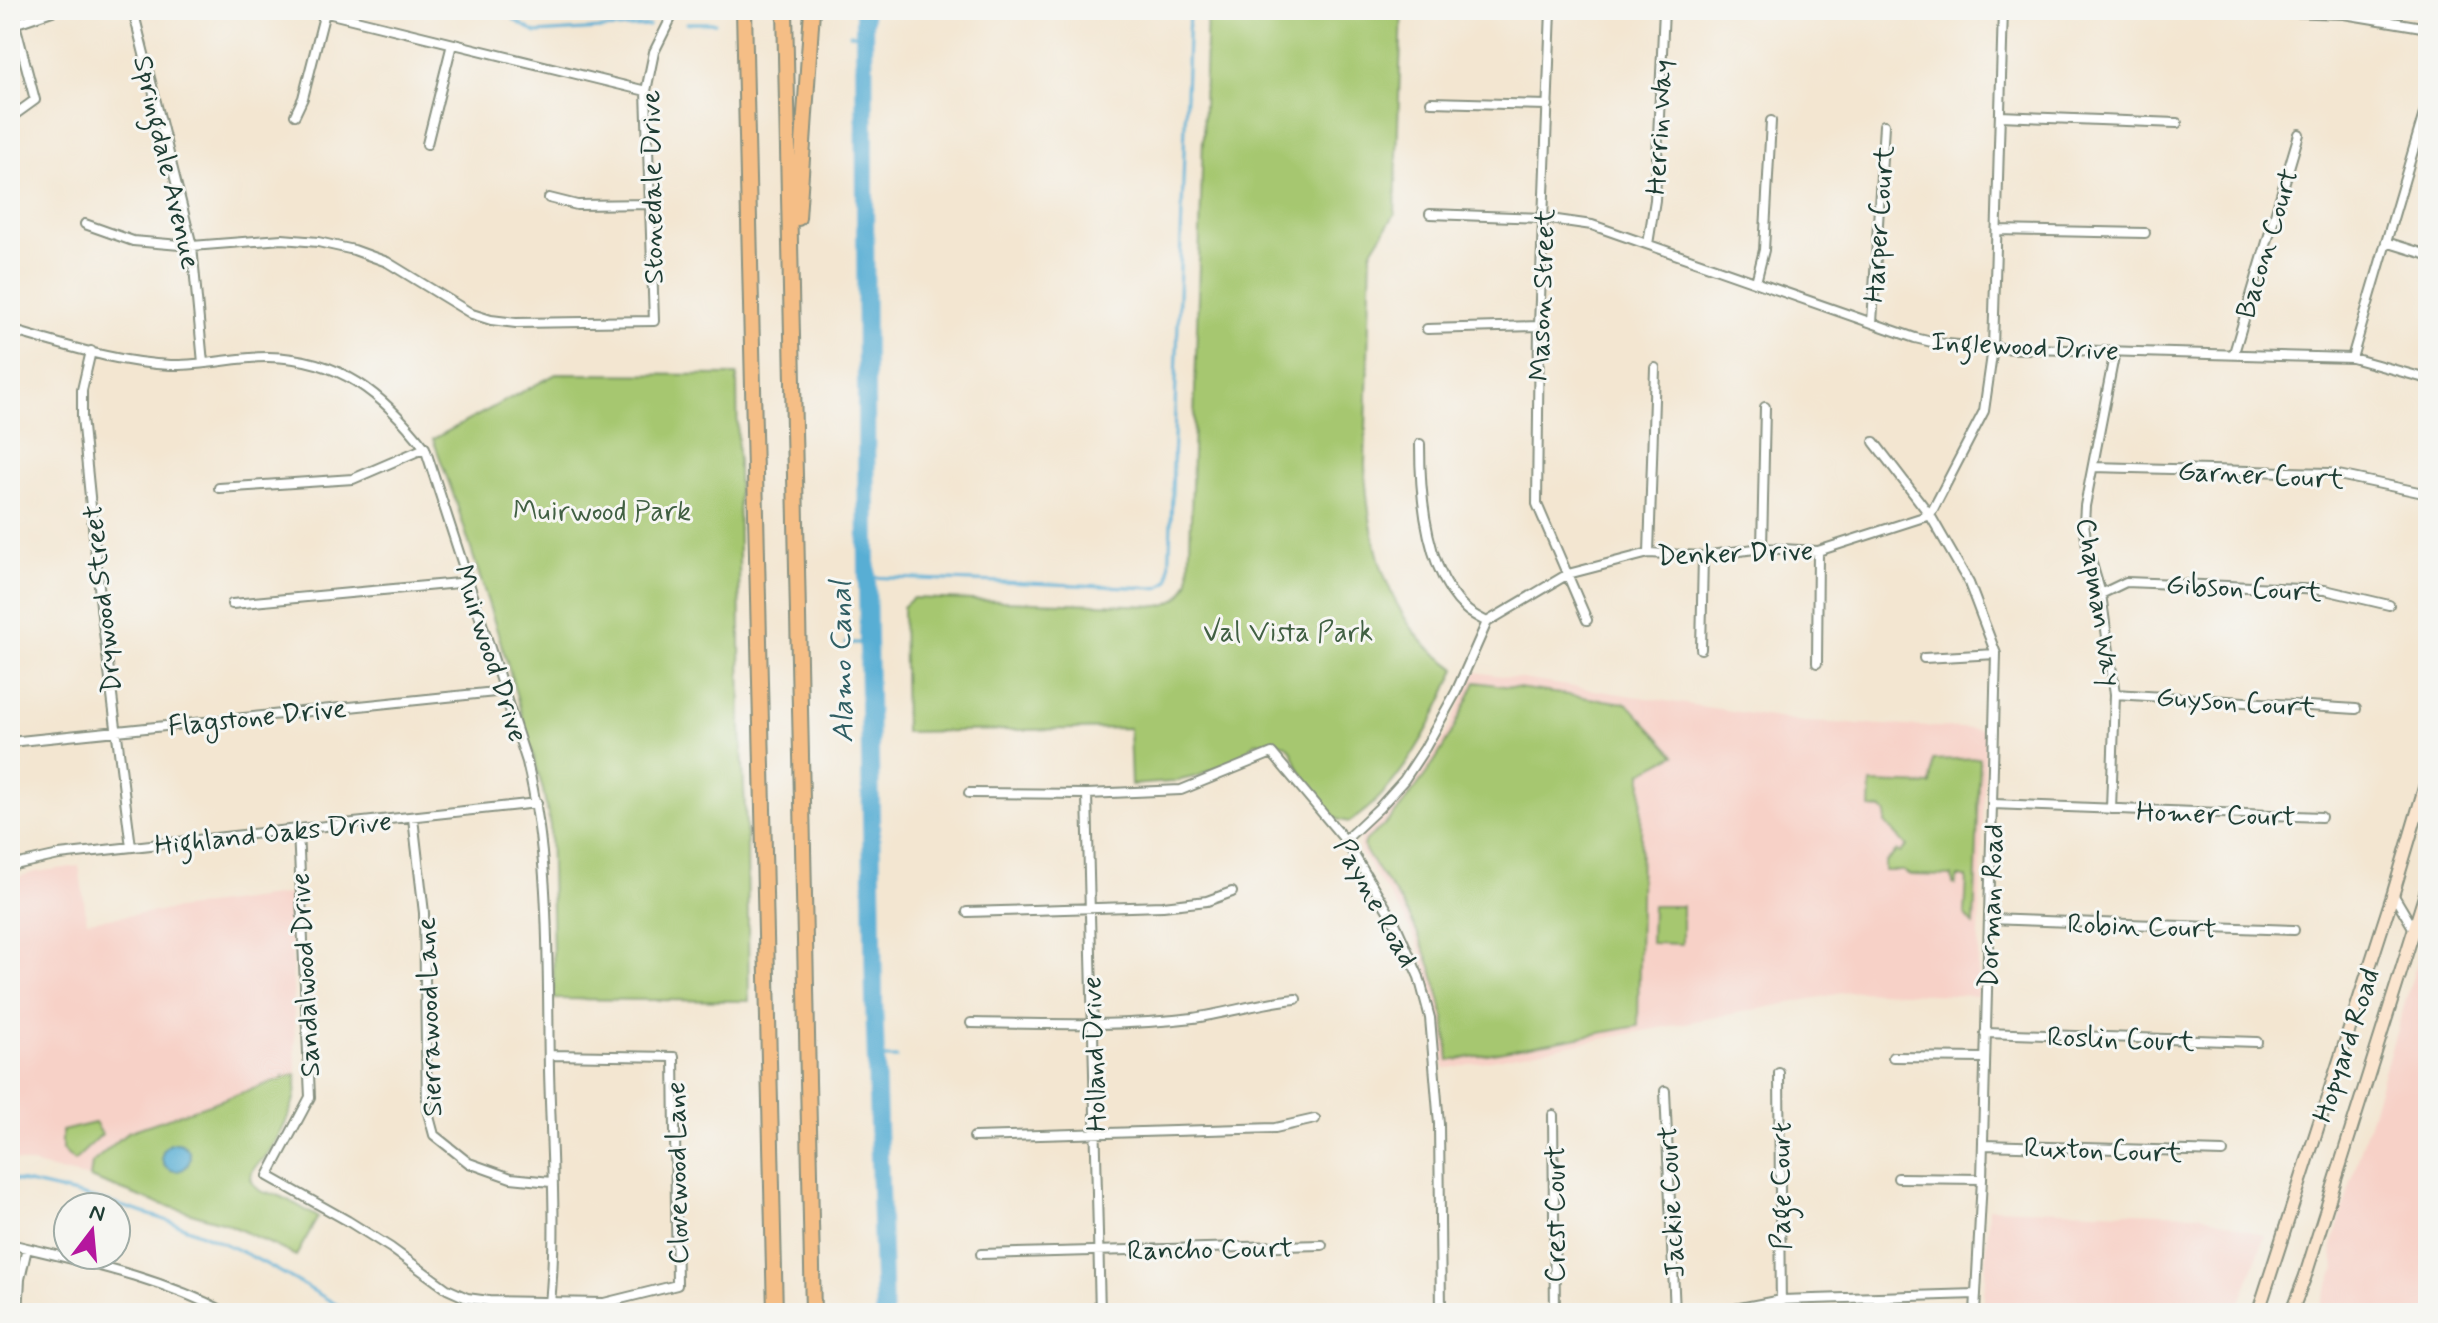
<svg xmlns="http://www.w3.org/2000/svg" width="2438" height="1323" font-family="Mynerve,sans-serif">
<rect width="100%" height="100%" fill="#f6f6f2"/>
<filter id="ink" filterUnits="userSpaceOnUse"><feTurbulence type="fractalNoise" baseFrequency=".0125" numOctaves="2"/><feDisplacementMap in="SourceGraphic" scale="16" xChannelSelector="R" yChannelSelector="G"/><feConvolveMatrix kernelMatrix="1 2 1 2 8 2 1 2 1" color-interpolation-filters="sRGB"/></filter>
<filter id="wash" filterUnits="userSpaceOnUse"><feTurbulence type="fractalNoise" baseFrequency=".006" numOctaves="4" result="noise"/><feDisplacementMap in="SourceGraphic" scale="32" xChannelSelector="R" yChannelSelector="G"/><feGaussianBlur stdDeviation="1.8" result="paint"/><feColorMatrix in="noise" values="0 0 0 0 0 0 0 0 0 0 0 0 0 0 0 0 0 1.4 0 .05"/><feComposite in="paint" operator="in"/></filter>
<g filter="url(#wash)">
<rect width="100%" height="100%" fill="#f3e6d1"/>
<!-- built -->
<path fill="#f7d1c7" d="M1475,672L1804,722L1986,729L1977,996L1857,991L1842,993L1444,1069L1436,1004L1419,947L1401,912L1361,854L1359,846L1361,837L1408,790L1429,762L1445,736Z
M79,866L87,921L290,894L296,1074L92,1163L89,1178L10,1159V879L36,872Z
M2428,950V1313H2317L2335,1269L2332,1246L2418,959Z
M1989,1208L2198,1214L2265,1236L2236,1313H1983Z"/>
<!-- green -->
<path fill="#a6c770" stroke="#628252" stroke-width="2" d="M1207,10H1402L1395,214L1371,252L1365,465C1367,526 1381,594 1422,641C1431,652 1445,660 1456,669C1435,720 1398,793 1349,822L1336,819L1300,771L1291,750L1286,745L1273,740L1255,743L1237,759L1198,776L1172,782L1131,785L1129,728L905,732L903,607L913,598L1159,606C1177,603 1182,596 1189,580Z
M556,374L737,375L741,727L747,848L749,1001L554,999L550,826L543,790L507,662L456,502L433,439Z
M1476,682L1625,703L1631,707L1675,755L1642,772L1638,1026L1449,1061C1446,1005 1430,951 1401,902C1391,886 1368,861 1363,845C1367,837 1374,834 1381,828C1390,820 1399,810 1406,800C1436,765 1457,725 1476,682Z
M1980,758L1974,925L1965,915L1967,877H1958L1955,885L1953,884L1952,876L1910,875L1903,871H1885V863L1897,851L1900,853L1907,846L1885,823L1886,813L1882,809L1870,808L1871,783L1931,785L1933,760Z
M1652,906H1682V944L1651,943Z
M296,1074C299,1100 282,1135 266,1156C262,1161 256,1164 253,1170C250,1176 251,1182 256,1187C262,1195 270,1192 279,1196C292,1201 305,1210 318,1217L296,1256L228,1224L154,1202L90,1178L92,1163L128,1132Z
M95,1123L102,1134L74,1161L62,1150V1131Z"/>
<!-- water -->
<path fill="#58aed4" stroke="#3c7684" stroke-width="2" d="M162 1157a14 14 0 1 1 28 0a14 14 0 1 1-28 0Z"/>
<g fill="none" stroke-linecap="round" stroke-linejoin="round">
<!-- stream -->
<path stroke="#58aed4" stroke-width="3" d="M511,10L514,20L536,33L649,26
M687,23H715
M850,34L865,35
M867,577L1155,588L1161,587L1169,580L1189,10
M846,643H868
M875,1058H897
M10,1179C80,1194 151,1211 216,1240C263,1260 307,1287 351,1313"/>
<!-- river -->
<path stroke="#58aed4" stroke-width="18" d="M864,10L867,577L874,1000L884,1313"/>
</g>
</g>
<g filter="url(#ink)">
<g fill="none" stroke-linecap="round" stroke-linejoin="round">
<defs>
<path id="minor" d="M133,10L192,246L203,363
M315,10L646,91
M1551,10L1539,326L1537,504L1587,620
M2226,10L2344,14L2428,28
M11,25L55,10
M1431,102L1548,105
M295,115L303,98L325,12
M2000,116L2177,123
M10,118L35,100L15,24
M427,144L452,44
M549,198L577,205L650,204
M1430,214L1543,218L1592,225L1915,338L1936,343L1993,348L2352,358L2428,379
M85,224L133,241L192,246L282,239L318,242L354,250L387,262L472,314L491,320L516,323L654,321L646,91L654,52L675,10
M1997,230L2145,233
M2386,242L2428,255
M1648,244L1655,200L1664,10
M1756,282L1764,250L1771,121
M1872,323L1884,125
M1427,329L1539,326
M10,330C62,344 117,363 171,365C203,366 236,357 268,357C340,358 383,394 425,448L527,762C551,859 547,970 549,1070C551,1151 558,1233 549,1313
M91,351L82,390V417L102,616L131,847
M2234,353L2299,134
M2352,358L2428,100
M1874,442L1930,515L1969,583L1996,654L1982,1179L1975,1313
M1420,444C1420,495 1425,572 1466,609C1471,614 1480,618 1487,622
M2093,467L2329,473L2428,494
M219,488L353,479L425,448
M1762,548L1765,407
M1649,553L1655,368
M2101,594L2126,582L2325,590L2389,605
M232,604L469,582
M1701,649L1703,556
M1924,658L1996,654
M1817,663L1818,551
M2115,694L2356,709
M10,742L505,691
M969,793L1087,794L1181,790L1272,753L1345,840L1394,921L1419,977L1430,1018L1439,1124L1441,1313
M1087,794L1100,1313
M1993,804L2321,817
M2111,809L2115,694L2101,594L2087,547L2084,523L2085,506L2115,351
M413,818L424,913L427,1109L434,1135L469,1163L511,1178L551,1182
M298,830L310,1097L268,1176L348,1221L391,1248L447,1289L467,1298L489,1301L604,1303L677,1285L674,1057L549,1055
M1345,840L1379,808L1404,780L1425,748L1456,692L1487,622L1568,574L1649,553L1703,556L1762,548L1818,551L1930,515L1984,411L1993,348L2003,10
M10,866L59,855L537,803
M2393,894L2415,931L2428,935
M967,912L1163,906L1207,901L1232,892
M1989,919L2294,930
M971,1023C1044,1024 1120,1027 1193,1018C1228,1013 1261,1002 1296,999
M1985,1033L2257,1042
M1893,1057L1985,1058
M1779,1073L1781,1313
M1665,1091L1675,1313
M1553,1115L1555,1313
M974,1137L1275,1128L1315,1119
M1983,1145L2223,1152
M1898,1178L1982,1179
M10,1244C84,1262 159,1277 227,1313
M981,1254L1322,1245
M18,1313L20,1279L27,1248
M1714,1313L1781,1300L1976,1294"/>
<path id="secondary" d="M2258,1313L2393,894L2428,776
M2291,1313L2305,1277L2428,885"/>
<path id="motorway" d="M744,10L775,1313
M785,10L813,1313
M798,218L812,10"/>
</defs>
<!-- minor casing -->
<use href="#minor" stroke="#899282" stroke-width="12"/>
<!-- secondary casing -->
<use href="#secondary" stroke="#899282" stroke-width="15"/>
<!-- motorway casing -->
<use href="#motorway" stroke="#899282" stroke-width="18"/>
<!-- minor -->
<use href="#minor" stroke="#fff" stroke-width="8"/>
<!-- secondary -->
<use href="#secondary" stroke="#fbe5cf" stroke-width="11"/>
<!-- motorway -->
<use href="#motorway" stroke="#f5be86" stroke-width="14"/>
</g>
</g>
<g text-anchor="middle" stroke-width="6" stroke-linejoin="round" paint-order="stroke">
<!-- street labels -->
<g font-size="28" fill="#1f3d34" stroke="#f6f6f2">
<text transform="translate(1658 127) rotate(-87)" y="10">Herrin Way</text>
<text transform="translate(168 162) rotate(77)" y="10">Springdale Avenue</text>
<text transform="translate(651 187) rotate(-91)" y="10">Stonedale Drive</text>
<text transform="translate(1878 224) rotate(-86)" y="10">Harper Court</text>
<text transform="translate(2266 243) rotate(-73)" y="10">Bacon Court</text>
<text transform="translate(1541 295) rotate(-88)" y="10">Mason Street</text>
<text transform="translate(2025 345) rotate(3)" y="10">Inglewood Drive</text>
<text transform="translate(2261 474) rotate(3)" y="10">Garner Court</text>
<text transform="translate(1735 552) rotate(-2)" y="10">Denker Drive</text>
<text transform="translate(2244 587) rotate(3)" y="10">Gibson Court</text>
<text transform="translate(101 599) rotate(-96)" y="10">Drywood Street</text>
<text transform="translate(2100 602) rotate(81)" y="10">Chapman Way</text>
<text transform="translate(492 653) rotate(72)" y="10">Muirwood Drive</text>
<text transform="translate(2236 701) rotate(4)" y="10">Guyson Court</text>
<text transform="translate(257 716) rotate(-6)" y="10">Flagstone Drive</text>
<text transform="translate(2216 813) rotate(2)" y="10">Homer Court</text>
<text transform="translate(273 832) rotate(-6)" y="10">Highland Oaks Drive</text>
<text transform="translate(1377 902) rotate(61)" y="10">Payne Road</text>
<text transform="translate(1990 906) rotate(-88)" y="10">Dorman Road</text>
<text transform="translate(2142 925) rotate(2)" y="10">Robin Court</text>
<text transform="translate(304 975) rotate(-93)" y="10">Sandalwood Drive</text>
<text transform="translate(428 1017) rotate(-92)" y="10">Sierrawood Lane</text>
<text transform="translate(2121 1038) rotate(2)" y="10">Roslin Court</text>
<text transform="translate(2345 1045) rotate(-72)" y="10">Hopyard Road</text>
<text transform="translate(1093 1054) rotate(-92)" y="10">Holland Drive</text>
<text transform="translate(2103 1149) rotate(2)" y="10">Ruxton Court</text>
<text transform="translate(676 1173) rotate(-91)" y="10">Clovewood Lane</text>
<text transform="translate(1780 1186) rotate(-90)" y="10">Page Court</text>
<text transform="translate(1670 1202) rotate(-93)" y="10">Jackie Court</text>
<text transform="translate(1554 1214) rotate(-90)" y="10">Crest Court</text>
<text transform="translate(1210 1248) rotate(-1)" y="10">Rancho Court</text>
</g>
<!-- park labels -->
<g font-size="28" fill="#416043" stroke="#f6f6f2">
<text x="602" y="520">Muirwood Park</text>
<text x="1288" y="641">Val Vista Park</text>
</g>
<!-- water labels -->
<g font-size="30" font-style="italic" fill="#305f64" stroke="#f6f6f2">
<text transform="translate(841 662) rotate(-91)" y="10">Alamo Canal</text>
</g>
</g>
<!-- margin -->
<rect width="2438" height="1323" fill="none" stroke="#f6f6f2" stroke-width="40"/>
<!-- north arrow -->
<g transform="translate(92 1231) rotate(16)"><circle r="38" fill="#f6f6f2" stroke="#a0aca6" stroke-width="2"/>
<path d="M0-6L14 30L0 20L-14 30Z" fill="#b5179e"/>
<text y="-12" font-size="22" font-weight="bold" text-anchor="middle" fill="#1f3d34">N</text>
</g>
</svg>
